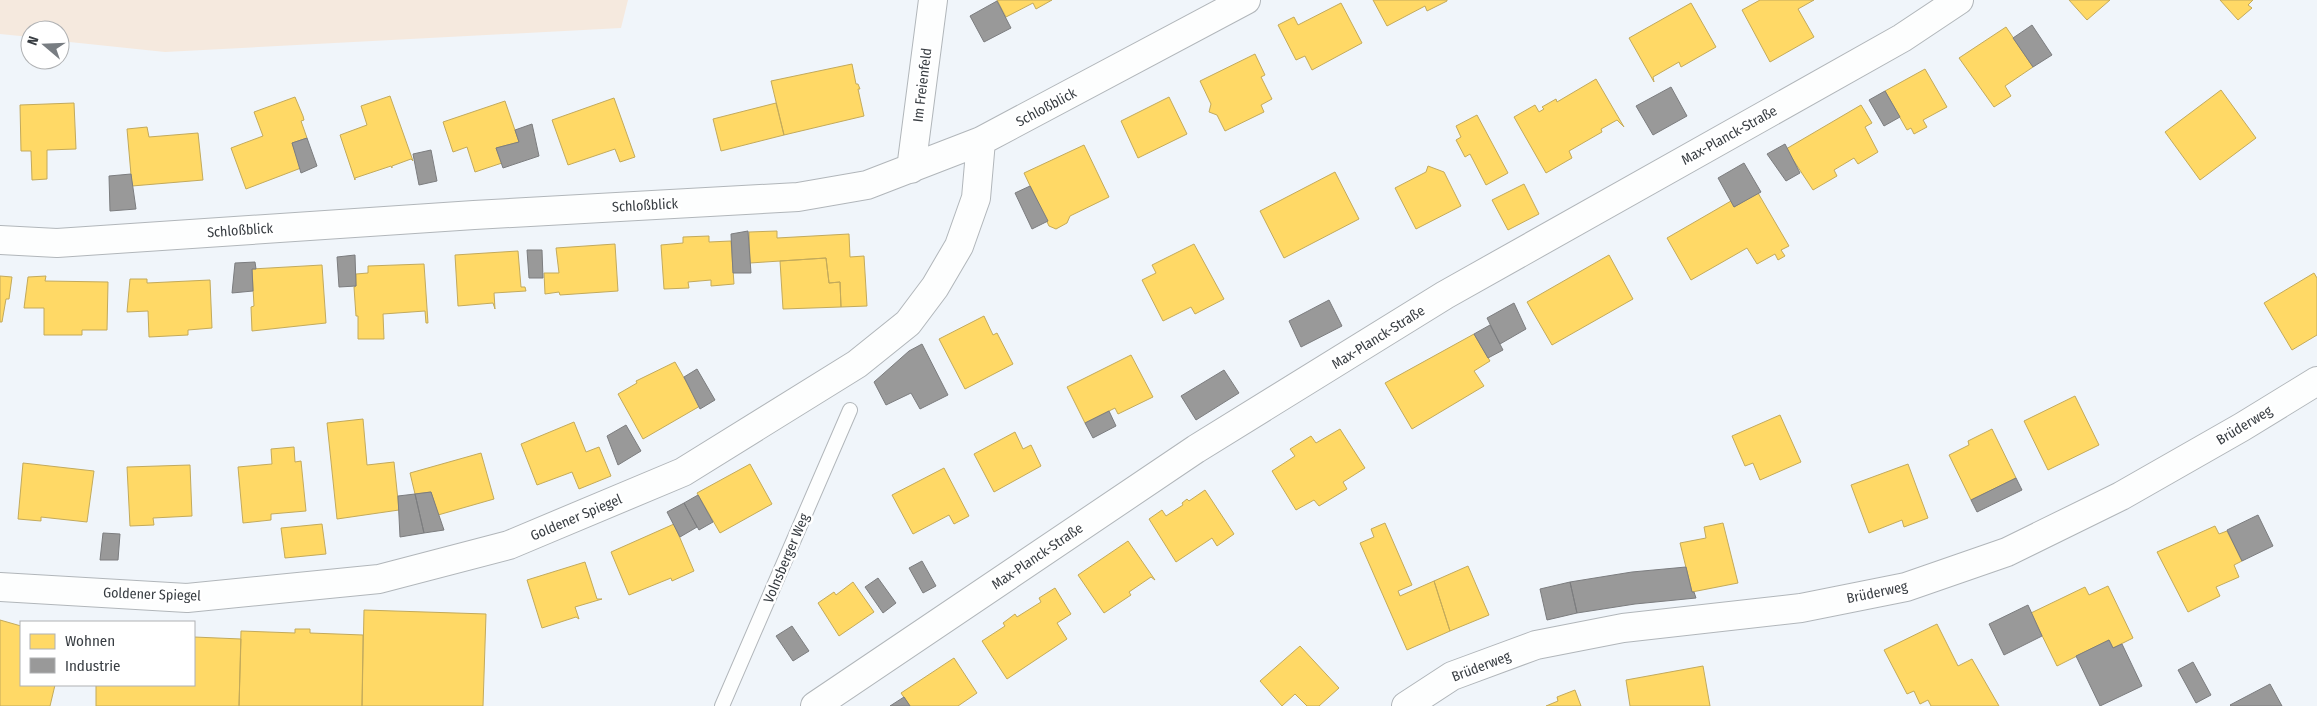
<svg xmlns="http://www.w3.org/2000/svg" width="2317" height="706" font-family="'Fira Sans Condensed',sans-serif">
<rect width="100%" height="100%" fill="#f0f5fa"/>
<!-- green -->
<path fill="#f5e9de" d="M0,0H628L621,28L165,52L60,41V30H30V37L0,34Z"/>
<!-- homes -->
<path fill="#ffd966" stroke="#c3aa5b" d="M997,0H1052L1036,9L1033,3L1006,17Z
M1373,0H1447V1L1427,11L1425,6L1387,26Z
M1760,0H1814L1798,9L1814,37L1770,62L1742,10Z
M2069,0H2110L2087,20Z
M2220,0H2253L2248,5L2252,8L2238,20Z
M1341,3L1362,43L1312,70L1305,56L1296,60L1278,25L1294,17L1298,25Z
M1691,3L1716,47L1681,67L1679,62L1653,77L1654,82L1629,38Z
M2006,27L2033,67L2005,86L2011,96L1994,107L1959,58Z
M1255,54L1265,75L1261,77L1272,99L1261,105L1264,112L1225,131L1217,115L1209,112L1211,104L1200,81Z
M852,64L856,84H858L860,89H858L864,116L784,135L771,81Z
M1925,69L1947,107L1923,120L1927,127L1914,134L1911,128L1907,130L1885,91Z
M1596,79L1624,127L1617,120L1601,129L1602,132L1569,151L1572,158L1546,173L1514,117L1535,105L1539,112L1544,109L1542,107L1556,99L1557,102Z
M2221,90L2256,138L2200,180L2165,132Z
M390,96L413,161L411,159L392,166V168L391,166L355,178V180L340,135L367,125L361,106Z
M295,97L303,116L304,120L301,121L307,138L292,143L301,168L246,189L231,148L263,136L254,112Z
M1169,97L1187,134L1138,158L1121,121Z
M614,98L635,157L620,162L615,149L568,165L552,120Z
M505,101L519,142L496,148L502,163L475,172L467,147L453,152L443,122Z
M74,103L76,149L47,150V179L32,180L31,151H21L20,105Z
M776,103L784,135L721,151L713,119Z
M1861,105L1872,123L1865,127L1878,152L1858,164L1854,158L1834,170L1837,176L1813,190L1786,149Z
M1477,115L1508,173L1486,185L1470,154L1465,157L1456,140L1461,137L1456,126Z
M147,127L149,137L198,133L203,180L132,186L127,129Z
M1084,145L1109,197L1070,216L1067,223L1056,229L1049,226L1024,173Z
M1428,166L1444,172L1461,206L1416,229L1395,188L1426,172Z
M1335,172L1359,219L1284,258L1260,211Z
M1524,184L1539,214L1508,230L1492,200Z
M1758,193L1789,246L1781,250L1785,256L1778,260L1775,254L1757,264L1747,248L1691,280L1667,238L1731,201L1734,207Z
M777,231V238L849,234L850,257L864,256L867,306L841,307L840,282L829,283L826,258L750,263L749,232Z
M709,236V242L731,241L734,284L711,286V280L688,282L689,288L664,289L661,245L683,243V237Z
M615,244L618,291L560,295L559,292L545,294L544,273H559L556,248Z
M1194,244L1224,299L1195,314L1191,307L1163,321L1142,280L1156,273L1152,265Z
M518,251L521,287H525L526,291L494,293L495,309L493,303L458,306L455,255Z
M1609,255L1633,299L1552,345L1527,302Z
M826,258L829,283L840,282L841,307L783,309L780,261Z
M424,264L428,323H426L425,311L383,314L384,339H358V316H356L354,287L356,286V274L368,273V266Z
M322,265L326,323L252,331L251,307L254,306L252,269Z
M2314,273L2317,278V335L2292,350L2264,303Z
M0,276L12,277L9,299H6L2,322H0Z
M46,276L45,281L108,282L107,330H82V335H44V308H24L28,277Z
M130,279H147V283L210,280L212,328L188,330V335L149,337L148,311L127,312Z
M984,316L993,335L997,333L1013,364L965,389L939,339Z
M1474,334L1490,361L1474,371L1484,386L1412,429L1385,383Z
M1131,355L1153,397L1118,414L1115,408L1085,423L1067,387Z
M675,362L700,406L643,439L618,394L637,383L636,381Z
M2075,396L2099,445L2048,470L2024,421Z
M1780,415L1801,462L1760,480L1753,463L1745,466L1732,436Z
M363,419L367,465L394,462L399,510L337,519L327,423Z
M574,422L586,452L599,447L611,476L579,489L572,472L537,485L521,444Z
M1340,429L1365,468L1343,482L1347,489L1319,506L1314,500L1296,510L1272,471L1295,456L1290,449L1311,436L1316,443Z
M1992,429L2016,478L1971,500L1949,455L1969,445L1968,441Z
M1015,432L1023,449L1031,445L1041,466L994,492L974,454Z
M294,447L295,462L301,461L306,511L271,514V520L243,523L238,467L272,464L271,449Z
M481,453L494,499L438,515L431,492L415,494L410,473Z
M23,463L94,471L87,522L41,517V521L18,519Z
M750,464L772,504L720,533L697,493Z
M1908,464L1928,518L1904,527L1902,520L1869,533L1851,485Z
M190,465L192,516L153,518L154,525L130,526L127,467Z
M944,468L969,516L954,524L949,515L913,534L892,495Z
M1205,490L1234,534L1217,546L1212,538L1176,562L1149,519L1162,510L1166,516L1183,505L1182,503L1187,499L1189,501Z
M1385,523L1412,585L1398,591L1400,596L1434,581L1450,631L1407,650L1360,543L1374,537L1371,529Z
M1723,523L1738,583L1692,592L1680,543L1706,538L1704,527Z
M322,524L326,554L285,558L281,528Z
M674,524L694,571L672,581L671,578L629,595L611,552Z
M2215,526L2219,534L2227,531L2242,561L2234,565L2239,577L2216,587L2220,596L2188,612L2157,552Z
M1128,541L1155,580L1151,577L1129,592L1131,595L1104,613L1078,575Z
M585,562L597,599H602L575,607L579,619L576,617L542,628L527,580Z
M1468,566L1489,615L1450,631L1434,581Z
M853,582L874,612L839,636L818,603L834,592L836,595Z
M2108,586L2133,638L2113,648L2109,640L2057,666L2031,613L2085,587L2089,595Z
M1055,588L1071,614L1057,623L1067,639L1007,679L982,641L1005,626L1003,623L1015,614L1017,617L1041,602L1039,598Z
M364,610L486,614L483,706H362Z
M0,620L21,626V685H55L50,706H0Z
M1937,624L1958,666L1972,659L1999,706H1931L1928,700L1920,704L1914,691L1907,694L1884,650Z
M295,629H310V633L363,635L362,706H239L241,631L295,633Z
M194,637L241,639L239,706H96V685H194Z
M1300,646L1339,688L1319,706H1307L1295,694L1282,706L1260,681Z
M954,658L977,693L958,706H910L901,693Z
M1703,666L1710,706H1630L1626,680Z
M1575,690L1581,706H1546L1558,701L1557,697Z"/>
<!-- industry -->
<path fill="#999" stroke="#7c7d7f" d="M997,1L1011,28L984,42L970,16Z
M2032,25L2052,55L2033,67L2013,38Z
M1671,87L1687,116L1653,135L1636,106Z
M1885,91L1900,117L1884,126L1869,100Z
M532,124L539,156L503,168L496,148L519,142L515,130Z
M307,138L317,166L301,173L292,143Z
M1785,144L1800,173L1786,181L1767,154Z
M431,150L437,181L419,185L413,154Z
M1744,163L1761,192L1734,207L1718,178Z
M131,174L136,209L110,211L109,176Z
M1030,186L1048,221L1032,229L1015,193Z
M748,231L751,273H733L731,234Z
M527,250H542L543,278H529Z
M355,255L356,286L339,287L337,257Z
M255,262L256,269H252L253,291L232,293L235,263Z
M1329,300L1342,326L1301,347L1289,321Z
M1514,303L1526,329L1500,344L1487,318Z
M1490,325L1503,350L1488,358L1474,334Z
M922,344L948,395L920,409L911,393L886,405L874,382L909,351Z
M697,369L715,400L700,409L684,377Z
M1224,370L1239,393L1196,420L1181,396Z
M1109,411L1116,426L1093,438L1085,423Z
M626,425L641,451L618,465L607,436Z
M2016,478L2022,490L1977,512L1971,500Z
M431,492L444,530L424,533L415,494Z
M415,494L424,533L400,537L398,496Z
M698,495L713,522L699,530L684,503Z
M684,503L697,527L680,537L667,512Z
M2258,515L2273,546L2242,561L2227,530Z
M103,533L120,534L118,560H100Z
M922,561L936,586L923,593L909,568Z
M1686,567L1692,592H1694L1696,598L1635,604L1577,613L1570,582L1632,572Z
M878,578L896,603L883,613L865,587Z
M1570,582L1577,613L1547,620L1540,589Z
M2028,605L2042,636L2004,655L1989,624Z
M792,626L809,651L793,661L776,636Z
M2109,640L2113,648L2122,644L2142,686L2100,706L2076,656Z
M2193,662L2211,695L2196,703L2178,670Z
M2270,684L2282,706H2231L2230,705Z
M904,697L910,706H890Z"/>
<g fill="none" stroke-linecap="round" stroke-linejoin="round">
<defs>
<path id="service" d="M722,706L850,410"/>
<path id="minor" d="M911,169L933,0
M0,240L57,243L474,215L798,197L867,185L981,141L1246,0
M0,587L187,598L379,579L509,545L683,472L857,364L908,323L935,287L959,246L976,198L981,141
M815,706L1196,449L1445,295L1902,38L1959,0"/>
<path id="tertiary" d="M1406,706L1452,676L1536,645L1623,628L1801,608L1906,587L2007,552L2121,496L2242,427L2317,381"/>
</defs>
<!-- service casing -->
<use href="#service" stroke="#b1b6ba" stroke-width="16"/>
<!-- minor casing -->
<use href="#minor" stroke="#b1b6ba" stroke-width="30"/>
<!-- tertiary casing -->
<use href="#tertiary" stroke="#b1b6ba" stroke-width="30"/>
<!-- service -->
<use href="#service" stroke="#fdfefe" stroke-width="14"/>
<!-- minor -->
<use href="#minor" stroke="#fdfefe" stroke-width="28"/>
<!-- tertiary -->
<use href="#tertiary" stroke="#fdfefe" stroke-width="28"/>
</g>
<g text-anchor="middle" stroke-width="5" stroke-linejoin="round" paint-order="stroke">
<!-- street labels -->
<g font-size="14" fill="#383d42" stroke="#fff">
<text transform="translate(922 85) rotate(-83)" y="5">Im Freienfeld</text>
<text transform="translate(1046 107) rotate(-28)" y="5">Schloßblick</text>
<text transform="translate(1729 135) rotate(-29)" y="5">Max-Planck-Straße</text>
<text transform="translate(645 205) rotate(-3)" y="5">Schloßblick</text>
<text transform="translate(240 230) rotate(-4)" y="5">Schloßblick</text>
<text transform="translate(1378 337) rotate(-32)" y="5">Max-Planck-Straße</text>
<text transform="translate(2244 425) rotate(-31)" y="5">Brüderweg</text>
<text transform="translate(576 517) rotate(-23)" y="5">Goldener Spiegel</text>
<text transform="translate(1037 556) rotate(-34)" y="5">Max-Planck-Straße</text>
<text transform="translate(786 558) rotate(-67)" y="5">Volnsberger Weg</text>
<text transform="translate(1877 592) rotate(-12)" y="5">Brüderweg</text>
<text transform="translate(152 594) rotate(2)" y="5">Goldener Spiegel</text>
<text transform="translate(1481 666) rotate(-21)" y="5">Brüderweg</text>
</g>
</g>
<!-- legend -->
<rect x="20" y="621" width="175" height="65" fill="#ffffff" stroke="#afb1b3"/>
<rect x="30" y="634" width="25" height="15" fill="#ffd966" stroke="#afb1b3"/>
<text x="65" y="646" font-size="15" fill="#383d42">Wohnen</text>
<rect x="30" y="658" width="25" height="15" fill="#999999" stroke="#afb1b3"/>
<text x="65" y="671" font-size="15" fill="#383d42">Industrie</text>
<!-- north arrow -->
<g transform="translate(45 45) rotate(289)"><circle r="24" fill="#ffffff" stroke="#afb1b3"/>
<path d="M0-4L9 19L0 12L-9 19Z" fill="#787d82"/>
<text y="-8" font-size="14" font-weight="bold" text-anchor="middle" fill="#383d42">N</text>
</g>
</svg>
